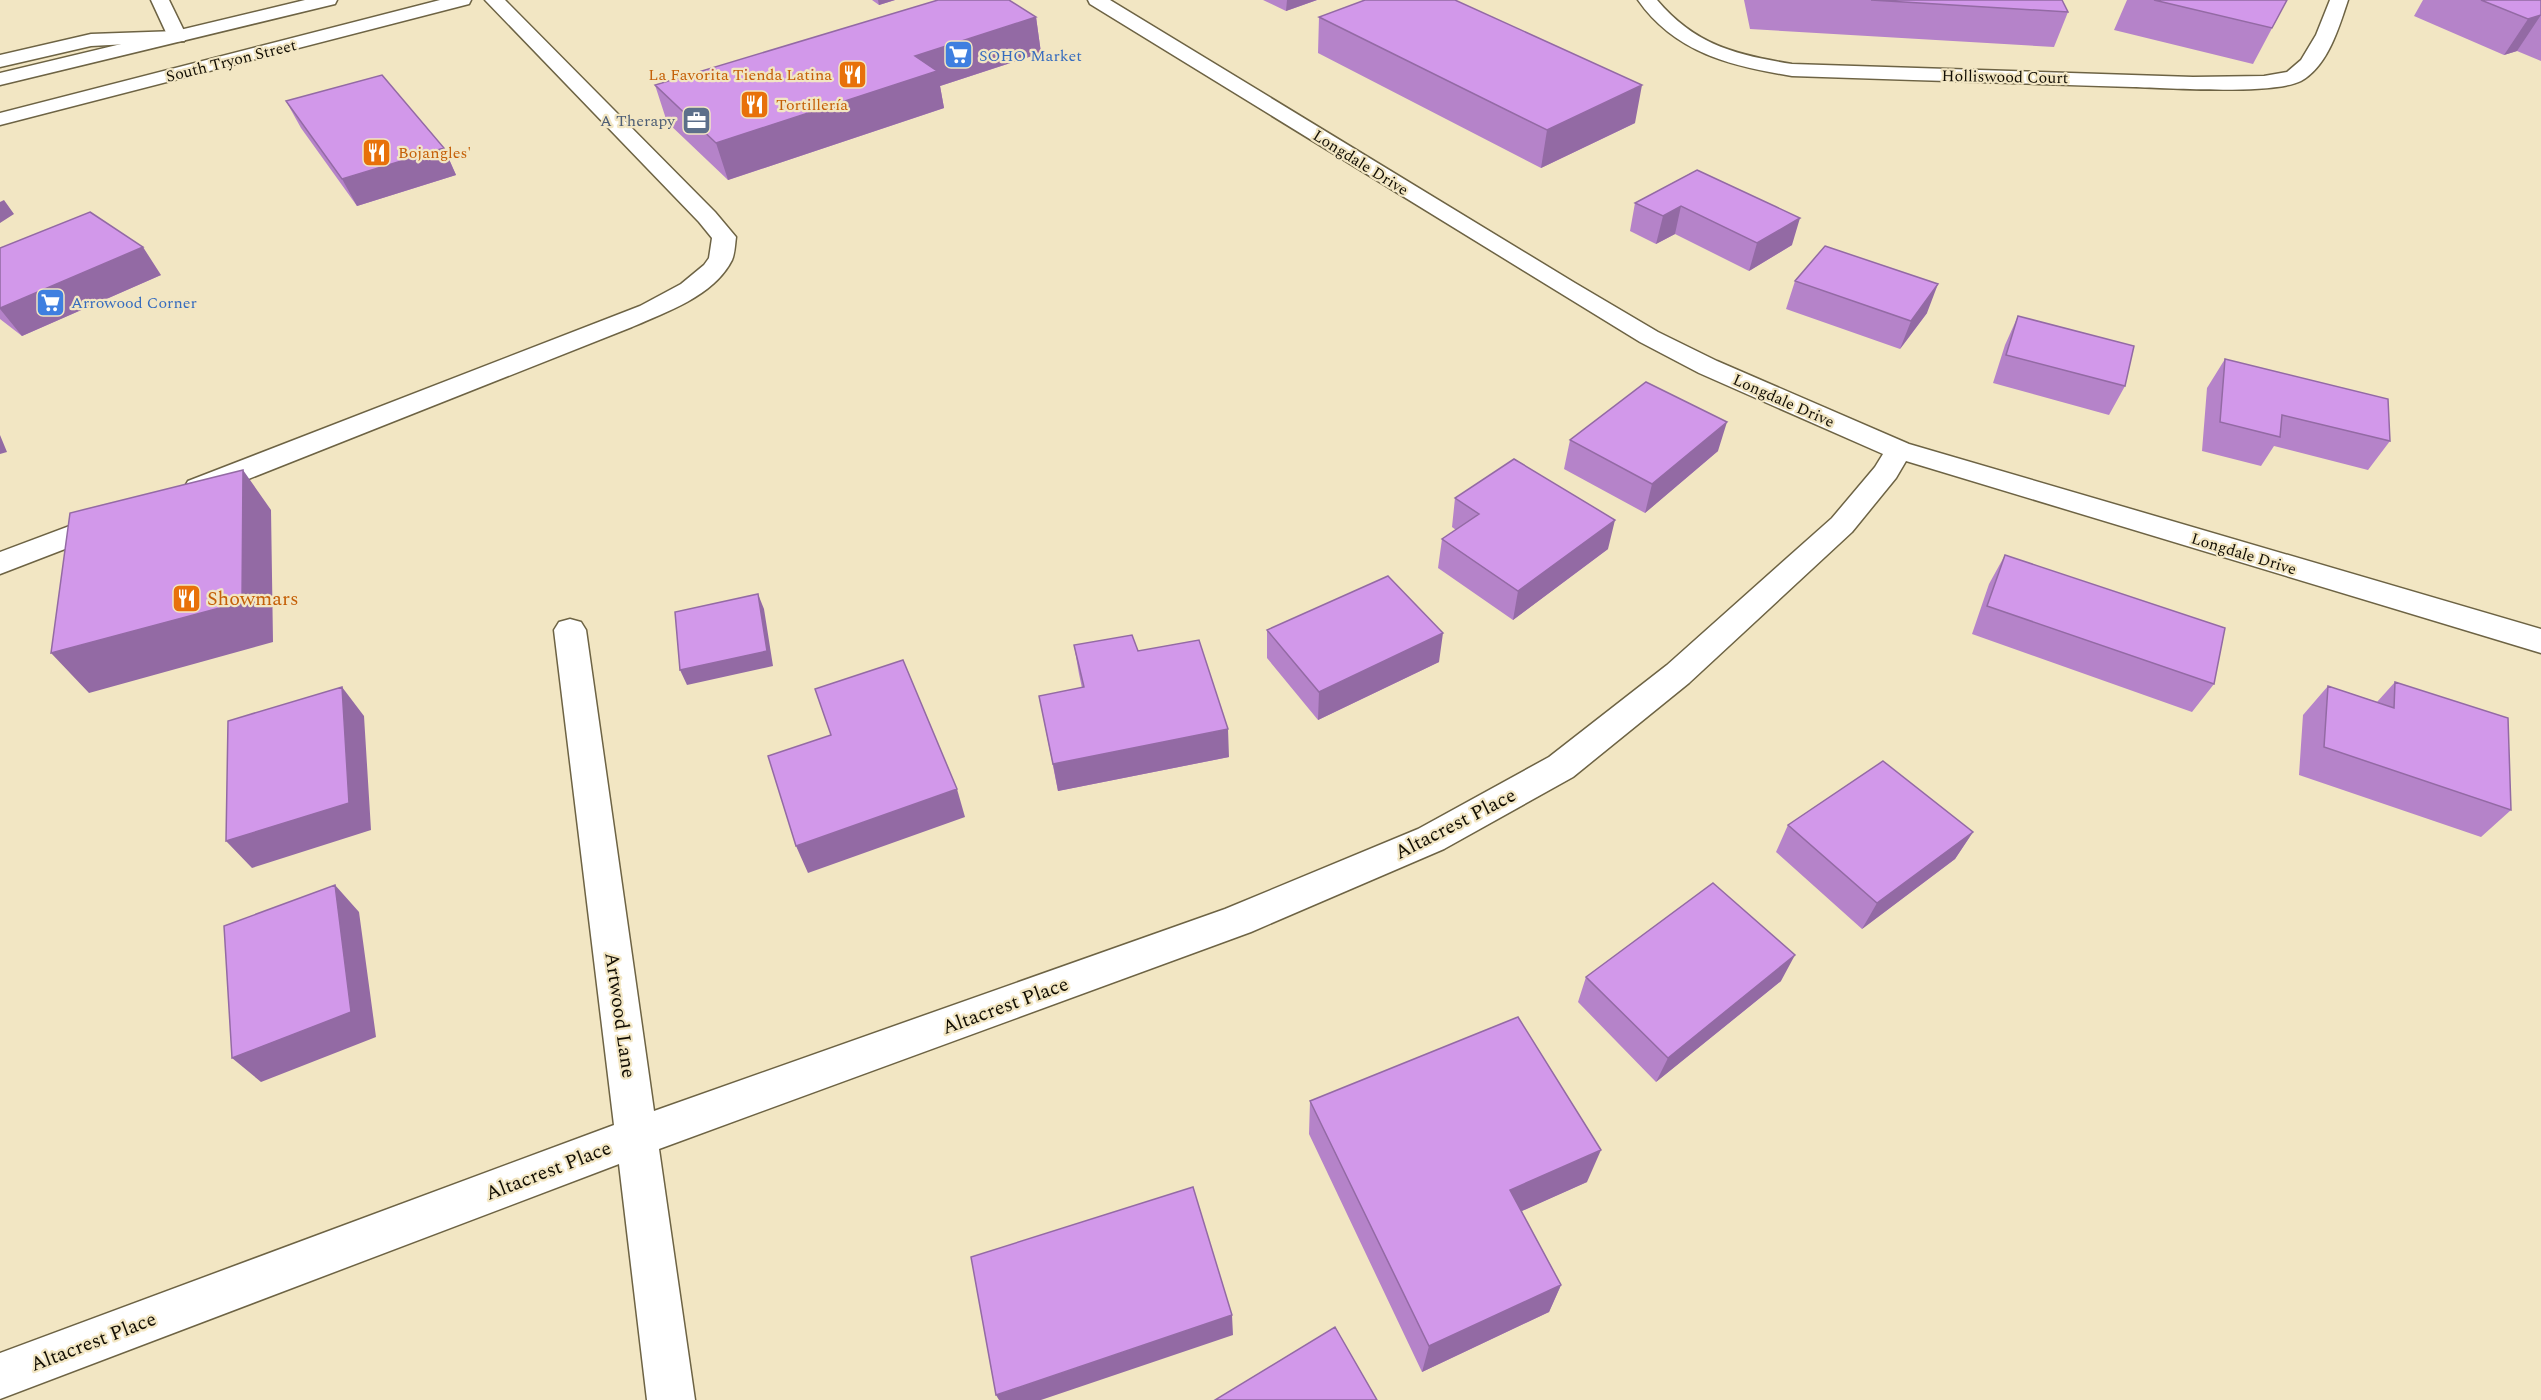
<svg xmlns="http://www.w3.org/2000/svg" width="2541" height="1400" font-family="Spectral,serif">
<rect width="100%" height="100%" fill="#f2e6c3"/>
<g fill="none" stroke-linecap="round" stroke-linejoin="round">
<defs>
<path id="service" d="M151,0H169L187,37L184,41H170Z
M485,0H505L715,212L736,237C735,244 735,253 732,260C714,296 666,312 632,327L208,495L198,497L188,495L184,488L188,481L640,306L681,284L704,265L709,258L712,238L699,222Z
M107,512L117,515L122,522L117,529L0,574V552Z"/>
<path id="minor" d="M1088,0H1110L1575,283L1658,332L1717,361L1909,444L2541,629V653L1906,461L1896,478L1852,532L1689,683L1573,777L1444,849L1251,932L659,1149L695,1400H647L619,1164L0,1399V1353L614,1125L554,630L559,622L570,619L581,622L586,630L654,1111L1225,909L1418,829L1549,757L1667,665L1832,518L1875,467L1883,454L1699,373L1640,342L1090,4Z
M1638,0H1657C1695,45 1736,55 1792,64L2193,77L2264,76L2287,72L2301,60L2316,35L2330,0H2348C2339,27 2328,66 2301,81C2274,95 2167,88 2133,87C2019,83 1906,80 1792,76C1731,66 1675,53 1638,0Z"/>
<path id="secondary" d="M177,31L184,33L187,37L184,41L91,46L0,67V55L91,34Z"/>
<path id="primary" d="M305,0H337L335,4L0,85V73Z
M440,0H471L469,4L0,125V113Z"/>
</defs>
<!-- service casing -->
<use href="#service" stroke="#6d6344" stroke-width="3"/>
<!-- minor casing -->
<use href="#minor" stroke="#6d6344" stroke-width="3"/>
<!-- secondary casing -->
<use href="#secondary" stroke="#6d6344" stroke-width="3"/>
<!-- primary casing -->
<use href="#primary" stroke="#6d6344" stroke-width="3"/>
<!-- service -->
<use href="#service" fill="#fff" fill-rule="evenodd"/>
<!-- minor -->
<use href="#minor" fill="#fff" fill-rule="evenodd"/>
<!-- secondary -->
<use href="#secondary" fill="#fff" fill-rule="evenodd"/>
<!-- primary -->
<use href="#primary" fill="#fff" fill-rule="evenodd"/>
</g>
<!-- wall -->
<path fill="#b583c9" d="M872,0H895L879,5Z
M1263,0H1317L1286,11Z
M1744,0H2062L2068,12L2054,47L1750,29Z
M2127,0H2287L2253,64L2114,30Z
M2423,0H2541V61L2517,51L2504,55L2414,16Z
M1036,17L1041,53L940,86L944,108L728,180L667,122L655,85Z
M1319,17L1635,123L1541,168L1318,53Z
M286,101L444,148L456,175L357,206L301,128Z
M1697,170L1792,245L1749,271L1675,234L1656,244L1630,231L1635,203Z
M0,248L161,275L22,336L0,319Z
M1795,281L1927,313L1900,349L1786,309Z
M2018,316L2125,386L2109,415L1993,383L2005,345Z
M2225,359L2390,441L2368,470L2274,446L2261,466L2202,451L2207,388Z
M1570,440L1718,451L1645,513L1564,469Z
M1455,498L1608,549L1513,620L1438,568L1442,539L1456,530L1452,527Z
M2005,555L2214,684L2192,712L1972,634L1989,584Z
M1267,630L1439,662L1318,720L1267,658Z
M1074,645L1138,651L1229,757L1058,791L1039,696L1082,688L1079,674Z
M2395,682L2511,810L2481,837L2299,775L2303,715L2328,686L2377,702Z
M1788,825L1973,832L1955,859L1862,929L1776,852Z
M1586,977L1781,981L1656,1082L1578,1002Z
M1310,1101L1587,1182L1521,1211L1561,1285L1549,1312L1422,1372L1309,1134Z"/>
<!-- shaded-wall -->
<path fill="#936aa4" d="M878,0H895L879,5Z
M1287,0H1317L1286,11Z
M2541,15L2517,51L2504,55L2528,19Z
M1036,17L1041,53L940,86L944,108L728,180L716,143L915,56Z
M1642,85L1635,123L1541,168L1547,130Z
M444,148L456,175L357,206L342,179Z
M4,200L14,214L0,223V202Z
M1681,206L1675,234L1656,244L1663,216Z
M1800,218L1792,245L1749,271L1757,243Z
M143,247L161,275L22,336L0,309V308Z
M1938,284L1927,313L1900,349L1911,321Z
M1727,422L1718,451L1645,513L1652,484Z
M0,435L7,452L0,454Z
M243,470L271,510L273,642L89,693L51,653Z
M1615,520L1608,549L1513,620L1518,591Z
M758,594L764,609L773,666L687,685L680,670Z
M1443,633L1439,662L1318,720L1319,692Z
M342,687L364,716L371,830L252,868L226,841Z
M1228,729L1229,757L1058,791L1053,764Z
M957,789L965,817L808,873L796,846Z
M1973,832L1955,859L1862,929L1877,903Z
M335,885L359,912L376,1037L261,1082L232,1058Z
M1795,955L1781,981L1656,1082L1668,1058Z
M1601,1150L1587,1182L1500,1221L1510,1190Z
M1561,1285L1549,1312L1422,1372L1429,1346Z
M1232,1315L1233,1335L1041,1400H999L996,1395Z"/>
<!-- building -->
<path fill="#d298ea" stroke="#936aa4" stroke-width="1.5" d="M938,0H1009L1036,17L915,56L937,71L716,143L655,85Z
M1365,0H1455L1642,85L1547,130L1319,17Z
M1871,0H2062L2068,12Z
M2154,0H2287L2272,28Z
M2481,0H2541V15L2528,19Z
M382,75L444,148L342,179L286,101Z
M1697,170L1800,218L1757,243L1681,206L1663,216L1635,203Z
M90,212L143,247L0,308V248Z
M1825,246L1938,284L1911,321L1795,281Z
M2018,316L2134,346L2125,386L2006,355Z
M2225,359L2388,399L2390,441L2282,415L2280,437L2220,422Z
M1646,382L1727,422L1652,484L1570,440Z
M1514,459L1615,520L1518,591L1442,539L1479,514L1455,498Z
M243,470L242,602L51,653L70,513Z
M2005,555L2225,628L2214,684L1987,606Z
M1388,576L1443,633L1319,692L1267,630Z
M758,594L767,651L680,670L675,612Z
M1132,635L1138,651L1199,640L1228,729L1053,764L1039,696L1084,687L1074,645Z
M903,660L957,789L796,846L768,756L831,735L815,689Z
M2395,682L2508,718L2511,810L2324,747L2328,686L2394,708Z
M342,687L349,803L226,841L228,721Z
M1883,761L1973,832L1877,903L1788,825Z
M1713,883L1795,955L1668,1058L1586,977Z
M335,885L351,1012L232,1058L224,926Z
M1518,1017L1601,1150L1510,1190L1561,1285L1429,1346L1310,1101Z
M1193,1187L1232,1315L996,1395L971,1257Z
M1335,1327L1377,1400H1215Z"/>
<!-- icons -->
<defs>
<symbol id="supermarket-square" viewBox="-11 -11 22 22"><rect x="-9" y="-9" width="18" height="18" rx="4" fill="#3f7fe0" stroke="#f2e6c3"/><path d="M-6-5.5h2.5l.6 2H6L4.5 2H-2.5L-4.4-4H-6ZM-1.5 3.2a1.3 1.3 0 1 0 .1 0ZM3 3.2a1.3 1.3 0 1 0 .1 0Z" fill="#fff"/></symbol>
<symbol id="restaurant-square" viewBox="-11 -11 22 22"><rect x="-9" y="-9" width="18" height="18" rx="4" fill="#e8710a" stroke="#f2e6c3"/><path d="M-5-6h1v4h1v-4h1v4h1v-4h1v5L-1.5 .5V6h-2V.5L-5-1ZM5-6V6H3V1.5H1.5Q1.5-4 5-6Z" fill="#fff"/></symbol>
<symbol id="office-square" viewBox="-11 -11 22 22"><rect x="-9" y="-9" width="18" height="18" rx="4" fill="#5c6f8a" stroke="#f2e6c3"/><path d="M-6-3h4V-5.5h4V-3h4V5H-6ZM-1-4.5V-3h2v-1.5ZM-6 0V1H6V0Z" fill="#fff"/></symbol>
</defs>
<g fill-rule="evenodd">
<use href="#supermarket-square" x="942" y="38" width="33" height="33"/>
<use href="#restaurant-square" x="836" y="58" width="33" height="33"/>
<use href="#restaurant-square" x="738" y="88" width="33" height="33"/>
<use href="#office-square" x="680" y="104" width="33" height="33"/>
<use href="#restaurant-square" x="360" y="136" width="33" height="33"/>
<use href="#supermarket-square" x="34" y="286" width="33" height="33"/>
<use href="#restaurant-square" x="170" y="582" width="33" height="33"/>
</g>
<g text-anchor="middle" stroke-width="4.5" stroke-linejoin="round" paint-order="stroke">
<!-- far-shop labels -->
<g font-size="16" fill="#366cbe" stroke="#f2e6c3" text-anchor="start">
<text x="979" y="61">SOHO Market</text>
<text x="71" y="308">Arrowood Corner</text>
</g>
<!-- far-street labels -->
<g font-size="16" fill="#110d03" stroke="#f2e6c3">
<text transform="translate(231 60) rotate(-14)" y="6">South Tryon Street</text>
<text transform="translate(2005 76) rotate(1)" y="6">Holliswood Court</text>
<text transform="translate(1361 162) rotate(32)" y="6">Longdale Drive</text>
<text transform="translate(1784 400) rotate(24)" y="6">Longdale Drive</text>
<text transform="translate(2244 553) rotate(17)" y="6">Longdale Drive</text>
</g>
<!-- far-food labels -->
<g font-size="16" fill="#c56008" stroke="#f2e6c3" text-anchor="start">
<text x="832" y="80" text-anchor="end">La Favorita Tienda Latina</text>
<text x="776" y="110">Tortillería</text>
<text x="398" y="158">Bojangles'</text>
</g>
<!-- far-service labels -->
<g font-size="16" fill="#4e5e75" stroke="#f2e6c3" text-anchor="end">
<text x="675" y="126">A Therapy</text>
</g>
<!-- food labels -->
<g font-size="20" fill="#c56008" stroke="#f2e6c3" text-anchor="start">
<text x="207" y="605">Showmars</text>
</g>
<!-- street labels -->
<g font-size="20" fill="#110d03" stroke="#f2e6c3">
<text transform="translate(1455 823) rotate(-27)" y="7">Altacrest Place</text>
<text transform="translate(1005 1005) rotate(-20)" y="7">Altacrest Place</text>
<text transform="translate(621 1015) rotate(82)" y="7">Artwood Lane</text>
<text transform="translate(548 1170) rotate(-21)" y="7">Altacrest Place</text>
<text transform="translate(93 1341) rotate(-21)" y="7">Altacrest Place</text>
</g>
</g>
</svg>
